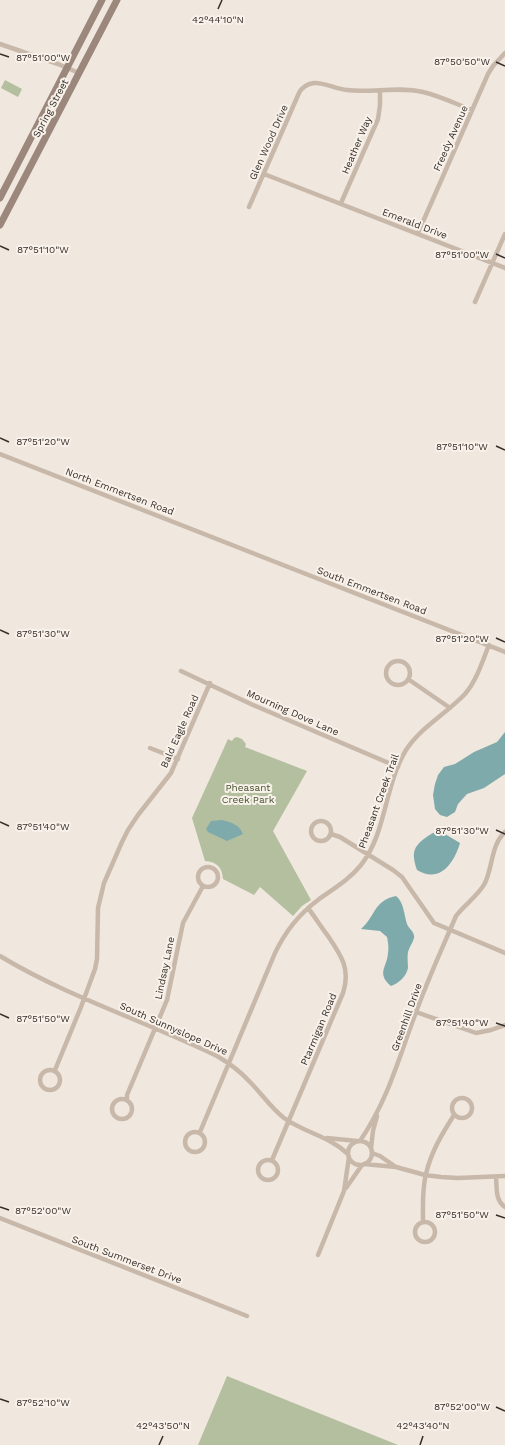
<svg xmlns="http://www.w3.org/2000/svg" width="505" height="1445" font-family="'Work Sans',sans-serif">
<rect width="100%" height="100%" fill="#f0e7de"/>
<!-- green -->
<path fill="#b4bf9f" d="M5,80L22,89L18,97L1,88Z
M237,737L242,739L246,744L245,747L307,771L273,831L311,900L302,906L293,916L260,887L254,895L223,879C222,867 217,862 205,861L192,818L228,739L232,741L234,738Z
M227,1376L398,1445H198Z"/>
<!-- water -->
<path fill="#7faaab" d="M505,732V774L484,788L467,794L458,804L455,812L447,817L440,815L435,809L433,795L435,784L438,775L444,767L455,764L474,752L497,742Z
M222,820C232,823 239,824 243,834L227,841L208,832L206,829L211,821Z
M440,831L460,843C454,863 440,884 417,870C411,853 413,846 428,836C433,833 434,832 440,831Z
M396,896C404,902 404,915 407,924C409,929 415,932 414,938C413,943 409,947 408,952C407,958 408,963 408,968C406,977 399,983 391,986C376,973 387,968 388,953C389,948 388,942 387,937L380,931L361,929C376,916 373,901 396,896Z"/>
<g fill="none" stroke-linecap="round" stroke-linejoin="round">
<!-- street -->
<path stroke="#c8b8aa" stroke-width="4.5" d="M0,44L58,64L79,73
M264,174L505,268
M341,203L378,119L380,105V91
M249,207L299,93C302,87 307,84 314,83C323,82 336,89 347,90C372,93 398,86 423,92C440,96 456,104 472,110
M418,233L488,74L493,66L505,53
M475,302L505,234
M0,454L505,652
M386 673a12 12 0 1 1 24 0a12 12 0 1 1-24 0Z
M181,671L253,705L398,767
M408,679L450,708
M150,748L178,759
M311 831a10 10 0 1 1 20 0a10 10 0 1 1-20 0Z
M331,834L340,837L393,870L402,877L434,923L505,953
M198 877a10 10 0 1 1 20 0a10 10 0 1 1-20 0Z
M0,956C68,997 145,1021 217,1056C229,1063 240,1071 250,1082C262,1094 271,1108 284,1118C305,1133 329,1136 348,1154
M416,1012L476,1033L491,1030L505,1025
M40 1080a10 10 0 1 1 20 0a10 10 0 1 1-20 0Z
M55,1070L81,1007L95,969L97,959L98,908L104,883L122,842L128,830L138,815L171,773L210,683
M452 1108a10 10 0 1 1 20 0a10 10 0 1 1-20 0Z
M112 1109a10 10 0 1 1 20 0a10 10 0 1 1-20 0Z
M127,1100V1095L167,1000L183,923L203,886
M185 1142a10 10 0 1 1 20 0a10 10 0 1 1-20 0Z
M200,1132L275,953C285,932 299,914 318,900C333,889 349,880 361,865C387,832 384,786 406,750C421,727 446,714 465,694C477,680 482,662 489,645
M327,1138L357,1141
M348 1153a12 12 0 1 1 24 0a12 12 0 1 1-24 0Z
M360,1141C388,1100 398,1060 415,1015C427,981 442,949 456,916C465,904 478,896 485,883C493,866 491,845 505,832
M371,1148L373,1131L377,1116
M372,1153L380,1156L396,1167
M258 1170a10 10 0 1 1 20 0a10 10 0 1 1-20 0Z
M272,1160L343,993C351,969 341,955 328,936C321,927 315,917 308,908
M364,1164L396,1167L425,1175L441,1177L458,1178L505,1176
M496,1177C497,1187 495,1201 505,1207
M346,1188L362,1165
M0,1218L247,1316
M423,1221C423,1206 422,1189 426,1174C431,1152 442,1134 454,1115
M415 1232a10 10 0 1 1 20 0a10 10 0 1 1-20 0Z
M318,1255L344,1191L349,1157"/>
<!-- secondary -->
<path stroke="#9b877c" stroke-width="7" d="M0,198L102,0
M0,225L117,0"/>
</g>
<!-- ticks -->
<path fill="none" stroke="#362d29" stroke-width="1.5" d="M218,9L222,0M0,54L9,57M496,62L505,66M0,246L9,250M496,254L505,258M0,438L9,442M496,446L505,450M0,630L9,634M496,638L505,642M0,822L9,826M496,830L505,834M0,1014L9,1018M496,1023L505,1026M0,1207L9,1210M496,1215L505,1218M0,1399L9,1402M496,1407L505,1411M159,1445L163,1436M420,1445L423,1436"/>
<g text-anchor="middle" stroke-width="4" stroke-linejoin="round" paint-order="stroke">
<!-- street labels -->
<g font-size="10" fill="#362d29" stroke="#f8f2ea">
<text transform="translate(50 108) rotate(-62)" y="4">Spring Street</text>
<text transform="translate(450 138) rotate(-66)" y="4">Freedy Avenue</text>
<text transform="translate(268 142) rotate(-66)" y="4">Glen Wood Drive</text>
<text transform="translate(356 145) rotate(-67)" y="4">Heather Way</text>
<text transform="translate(415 223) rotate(21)" y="4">Emerald Drive</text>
<text transform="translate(120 491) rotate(21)" y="4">North Emmertsen Road</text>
<text transform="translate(372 590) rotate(21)" y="4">South Emmertsen Road</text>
<text transform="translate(293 712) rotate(24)" y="4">Mourning Dove Lane</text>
<text transform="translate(179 731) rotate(-66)" y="4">Bald Eagle Road</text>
<text transform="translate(378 801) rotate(-70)" y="4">Pheasant Creek Trail</text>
<text transform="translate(164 968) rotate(-78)" y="4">Lindsay Lane</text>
<text transform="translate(406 1017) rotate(-70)" y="4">Greenhill Drive</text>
<text transform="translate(174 1028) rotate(24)" y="4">South Sunnyslope Drive</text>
<text transform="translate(318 1029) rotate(-67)" y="4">Ptarmigan Road</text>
<text transform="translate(127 1259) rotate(21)" y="4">South Summerset Drive</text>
</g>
<!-- park labels -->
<g font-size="10" fill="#46522f" stroke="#f8f2ea">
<text x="248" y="791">Pheasant<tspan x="248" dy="12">Creek Park</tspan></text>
</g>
</g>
<g font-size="10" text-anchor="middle" fill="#362d29" stroke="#f8f2ea" stroke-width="4" stroke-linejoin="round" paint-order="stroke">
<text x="218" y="23">42°44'10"N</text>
<text x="43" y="61">87°51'00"W</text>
<text x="462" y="65">87°50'50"W</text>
<text x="43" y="253">87°51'10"W</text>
<text x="462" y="258">87°51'00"W</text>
<text x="43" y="445">87°51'20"W</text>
<text x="462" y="450">87°51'10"W</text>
<text x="43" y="637">87°51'30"W</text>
<text x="462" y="642">87°51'20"W</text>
<text x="43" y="830">87°51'40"W</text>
<text x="462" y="834">87°51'30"W</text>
<text x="43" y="1022">87°51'50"W</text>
<text x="462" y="1026">87°51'40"W</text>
<text x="43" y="1214">87°52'00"W</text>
<text x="462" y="1218">87°51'50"W</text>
<text x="43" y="1406">87°52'10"W</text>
<text x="462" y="1410">87°52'00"W</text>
<text x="163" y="1429">42°43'50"N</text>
<text x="423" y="1429">42°43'40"N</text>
</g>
</svg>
